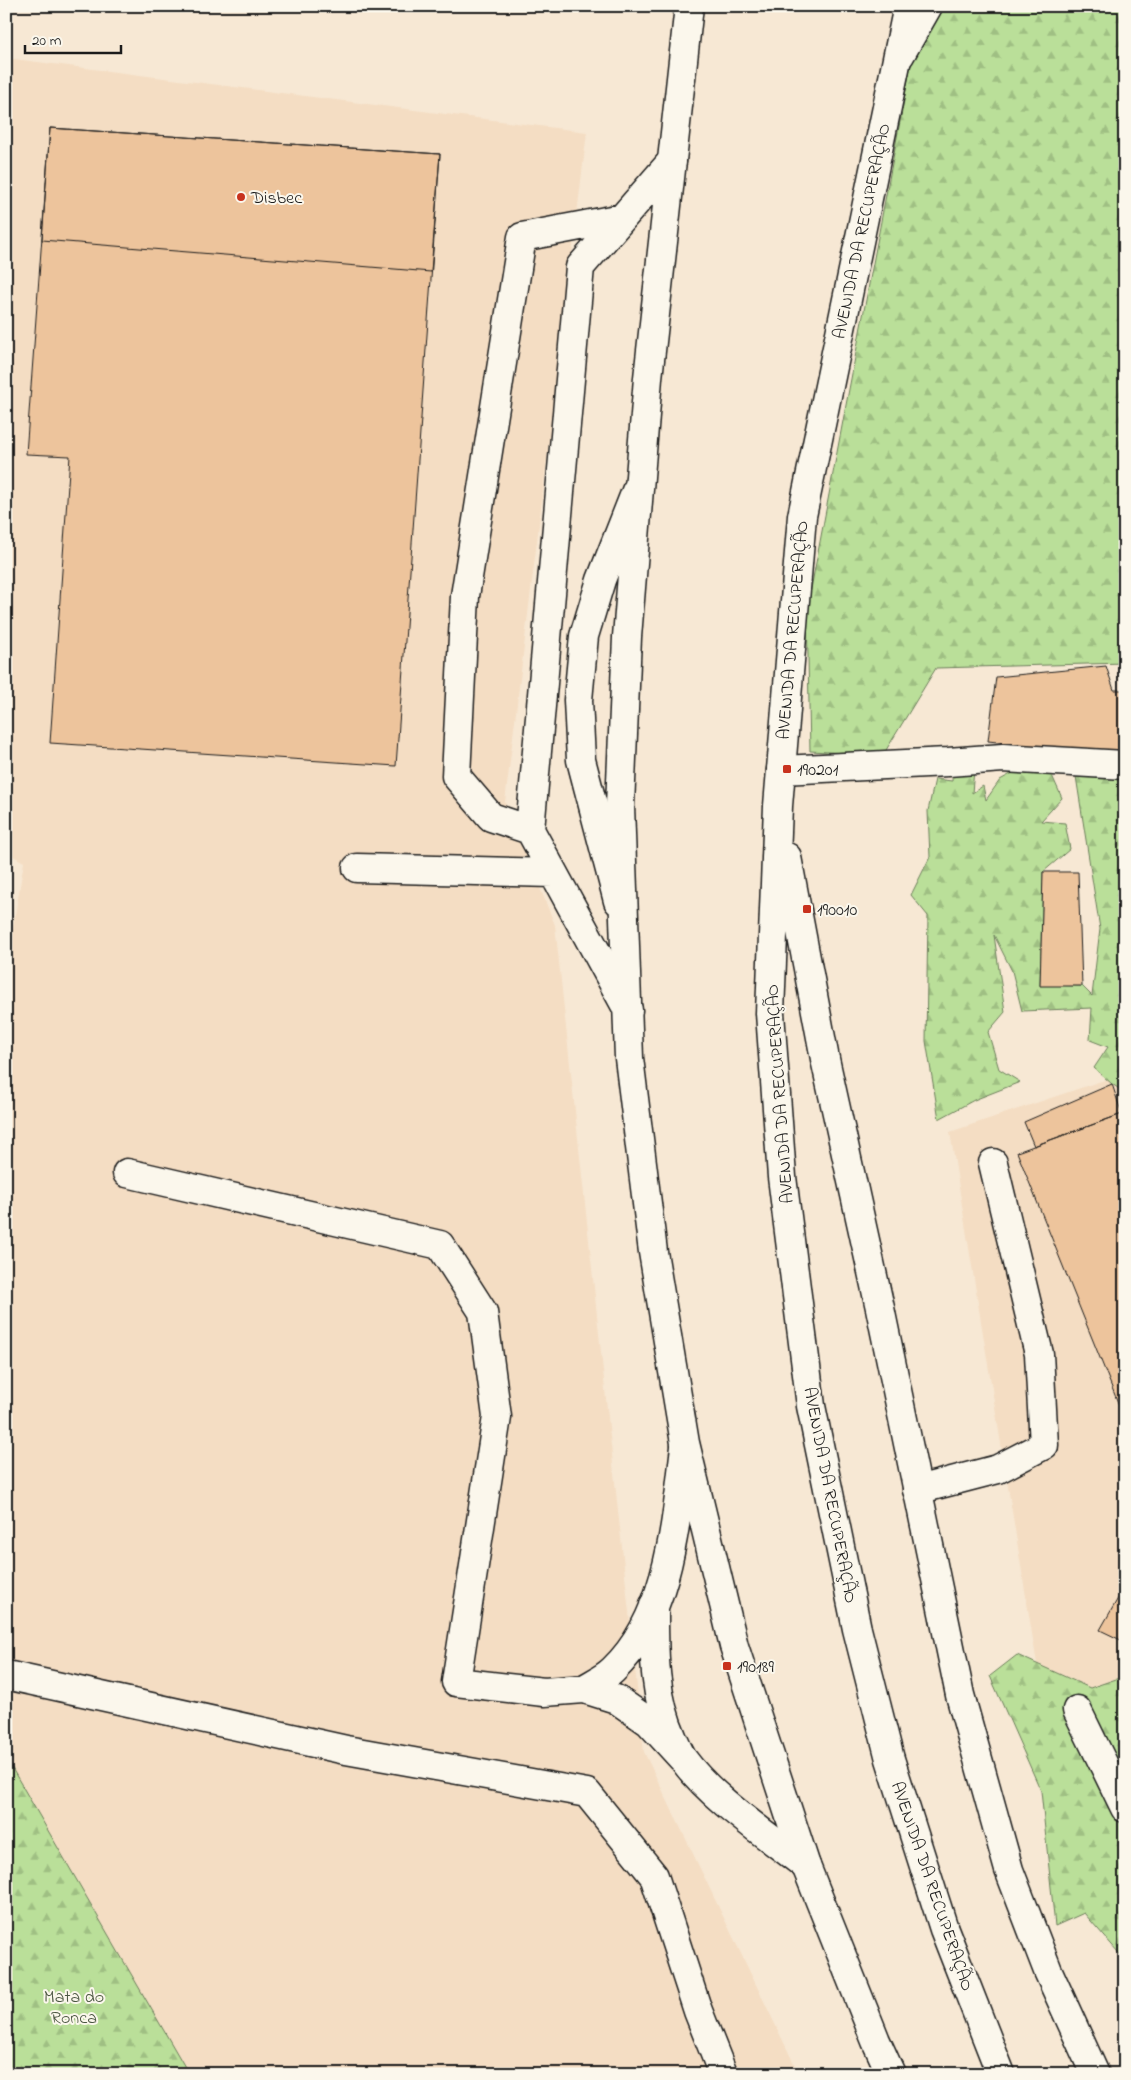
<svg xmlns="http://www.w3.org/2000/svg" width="1131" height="2080" font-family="'Indie Flower',sans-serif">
<defs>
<pattern id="forest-firs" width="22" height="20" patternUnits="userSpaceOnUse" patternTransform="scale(1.25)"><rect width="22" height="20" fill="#badf99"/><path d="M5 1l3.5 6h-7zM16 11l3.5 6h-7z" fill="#9fbf83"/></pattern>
</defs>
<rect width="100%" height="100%" fill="#f7e8d4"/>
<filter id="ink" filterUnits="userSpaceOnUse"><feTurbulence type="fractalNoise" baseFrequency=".02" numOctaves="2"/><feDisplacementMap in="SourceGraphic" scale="10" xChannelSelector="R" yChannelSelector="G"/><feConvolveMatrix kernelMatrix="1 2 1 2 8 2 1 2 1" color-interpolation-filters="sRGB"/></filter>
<g filter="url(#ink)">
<!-- built -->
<path fill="#f4ddc3" d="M6,58L587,132L505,802L555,925L644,1752L799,2074H6V969L24,862L6,852Z
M1125,1073V1676L1090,1688L1037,1664L950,1132Z"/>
<!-- forest -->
<path fill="url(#forest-firs)" stroke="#6b7e5a" d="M922,6H1125V663L936,668L883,755L810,751L807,610Z
M953,756L975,757L972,793L983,786L986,800L1000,780L1020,769L1050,771L1062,798L1041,821L1065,823L1070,849L1043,872L1040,985L1082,986L1092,996L1100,929L1075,770L1121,772L1125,891L1124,1092L1112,1084L1094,1068L1108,1047L1090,1040L1092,1008L1022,1011L1012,971L994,935L1005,1012L988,1032L999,1069L1020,1082L974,1100L939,1119L926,1041L928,916L911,895L930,857L928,811L935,779L952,781Z
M1017,1655L1090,1688L1125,1676V1960L1084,1913L1055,1926L1041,1791L990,1676Z
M6,1758L189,2074H6Z"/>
<!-- building -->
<path fill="#edc49c" stroke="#1c1c1c" d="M50,128L440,154L396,766L50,743L70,456L26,454Z
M50,128L440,154L431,272L42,240Z
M1106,666L1114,690H1125V753L1110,754L988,741L996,677Z
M1043,872H1078L1082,986H1040Z
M1112,1084L1122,1114L1034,1146L1024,1122Z
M1122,1114L1125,1122V1420L1017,1152Z
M1125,1586V1642L1100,1630Z"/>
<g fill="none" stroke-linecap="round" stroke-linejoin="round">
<defs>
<path id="minor" d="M781,770L948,762L1003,758L1125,765
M530,830L491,817L456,776L465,596L522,237L622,218
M357,868L553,873
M618,901L581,760L578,700L584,636L601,580L636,491
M628,1010L530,830L580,267L672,161
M127,1173L440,1245L483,1312L497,1417L456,1682L544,1692L584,1689L616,1699L649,1722L682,1758
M917,1490L998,1469L1044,1445L1039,1354L993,1163
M654,1605C654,1651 653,1695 673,1739C676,1745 679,1753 683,1759C712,1799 767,1835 806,1866
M6,1675L346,1750L587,1793L654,1876L698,2011L723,2074
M584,1689C594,1683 605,1678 613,1670C670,1616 676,1520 685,1447
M1077,1710L1125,1808"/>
<path id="major" d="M900,55L928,6"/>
<path id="highway" d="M689,6L648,378L627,637L620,806L629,1058L653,1252L685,1443L734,1646L806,1866L876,2041L891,2074
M908,6L802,516L778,806L770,1013L782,1177L811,1406L857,1629L890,1759L944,1929L1001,2074
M787,857L825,1059L880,1308L960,1695L1009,1870L1048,1971L1095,2074"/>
</defs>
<!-- minor casing -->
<use href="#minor" stroke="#1c1c1c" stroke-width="31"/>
<!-- major casing -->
<use href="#major" stroke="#1c1c1c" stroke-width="31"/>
<!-- highway casing -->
<use href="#highway" stroke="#1c1c1c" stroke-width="31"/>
<!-- minor -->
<use href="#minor" stroke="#fbf7ec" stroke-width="28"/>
<!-- major -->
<use href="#major" stroke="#fbf7ec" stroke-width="28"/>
<!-- highway -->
<use href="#highway" stroke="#fbf7ec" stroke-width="28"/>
</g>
</g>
<!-- markers -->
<g fill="#c8321e" stroke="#fbf7ec" stroke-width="2">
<circle cx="241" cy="197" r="5"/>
<rect x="782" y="764" width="10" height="10" rx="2.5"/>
<rect x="802" y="904" width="10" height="10" rx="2.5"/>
<rect x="722" y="1661" width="10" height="10" rx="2.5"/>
</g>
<g text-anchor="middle" stroke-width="4" stroke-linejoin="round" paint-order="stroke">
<!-- poi labels -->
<g font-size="18" fill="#1c1c1c" stroke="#fbf7ec" text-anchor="start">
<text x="251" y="203">Disbec</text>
<text x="797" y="775">190201</text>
<text x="817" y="915">190010</text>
<text x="737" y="1672">190189</text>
</g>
<!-- street labels -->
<g font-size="18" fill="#1c1c1c" stroke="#fbf7ec">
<text transform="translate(861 231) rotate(-78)" y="6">AVENIDA DA RECUPERAÇÃO</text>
<text transform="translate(792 630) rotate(-85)" y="6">AVENIDA DA RECUPERAÇÃO</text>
<text transform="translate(779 1094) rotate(-94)" y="6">AVENIDA DA RECUPERAÇÃO</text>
<text transform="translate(831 1495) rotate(79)" y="6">AVENIDA DA RECUPERAÇÃO</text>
<text transform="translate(933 1886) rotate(71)" y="6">AVENIDA DA RECUPERAÇÃO</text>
</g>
<!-- park labels -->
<g font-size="18" fill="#4b5642" stroke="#fbf7ec">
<text x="74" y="2002">Mata do<tspan x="74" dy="21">Ronca</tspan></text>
</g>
</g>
<!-- margin -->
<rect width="1131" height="2080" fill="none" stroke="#fbf7ec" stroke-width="25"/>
<rect x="12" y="12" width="1106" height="2055" fill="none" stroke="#1c1c1c" stroke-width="2" filter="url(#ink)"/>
<!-- scale -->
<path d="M25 45v8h96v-8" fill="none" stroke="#1c1c1c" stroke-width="2.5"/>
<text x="32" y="45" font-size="15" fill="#1c1c1c" stroke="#fbf7ec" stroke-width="4" paint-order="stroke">20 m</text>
</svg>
